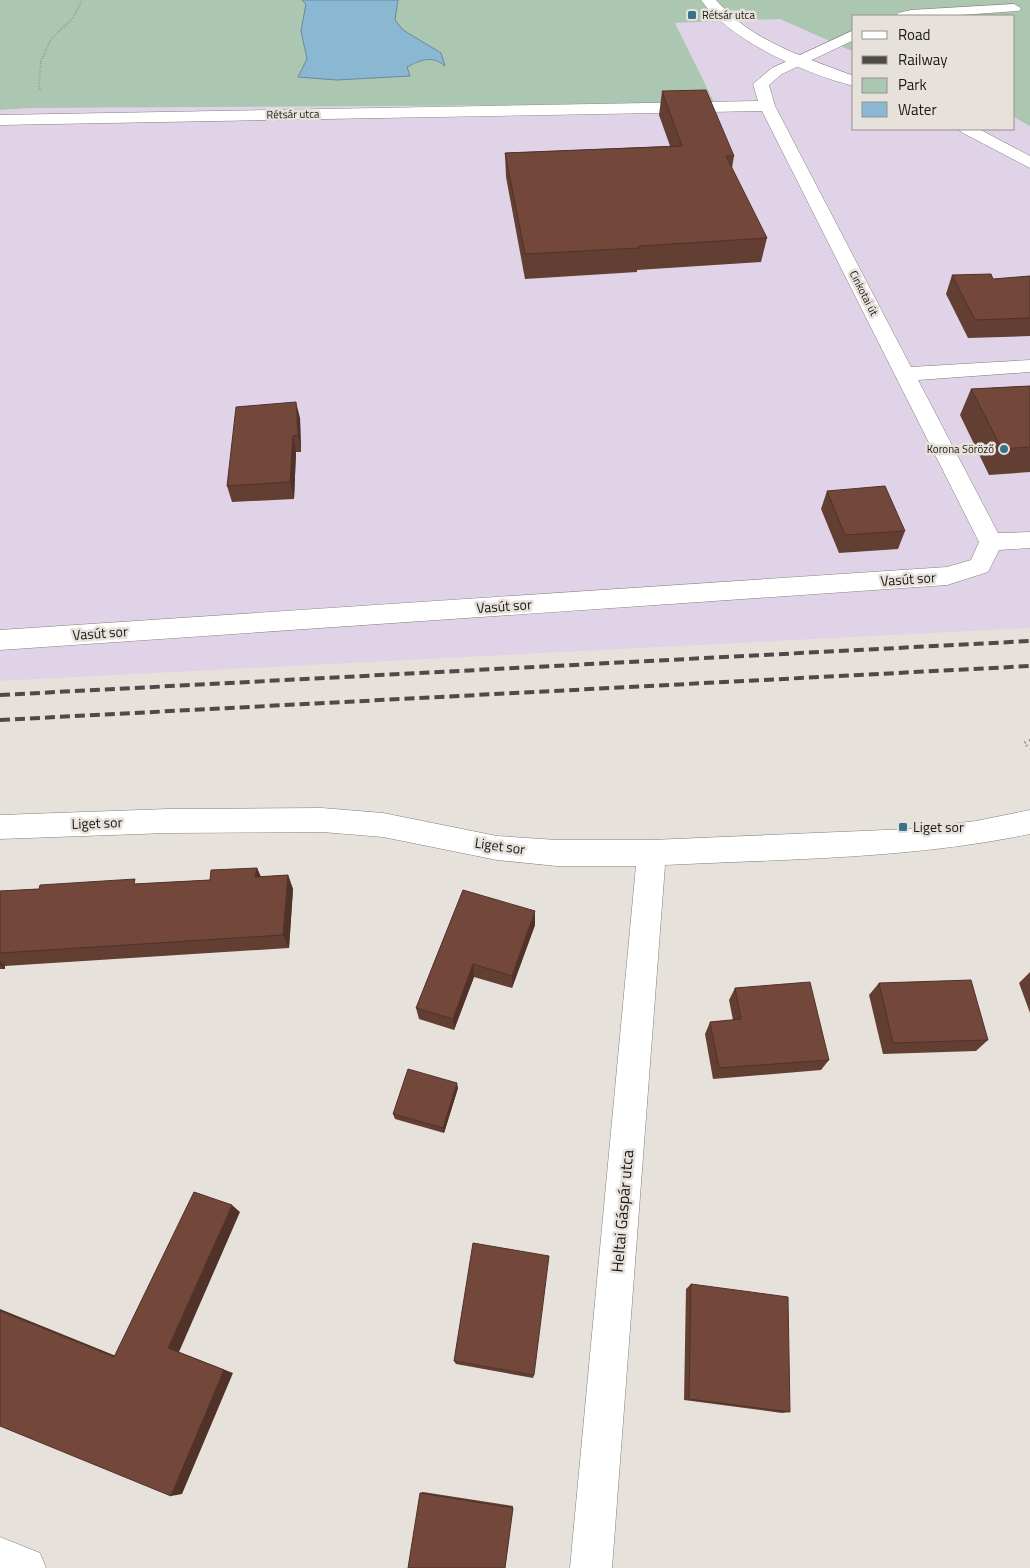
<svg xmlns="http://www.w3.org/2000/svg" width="1030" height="1568" font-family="'Titillium Web',sans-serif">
<rect width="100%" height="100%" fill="#e7e1db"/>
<!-- industrial -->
<path fill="#e0d3e7" d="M780,19L854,52V129H1014V117L1030,126V628L0,681V110L32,108L715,103L674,23Z"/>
<!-- green -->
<path fill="#abc7b1" d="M0,0H302L306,4L301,31L307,59L298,77L337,80L409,76L407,67C420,61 432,55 444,65L441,53L403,30L394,20L398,0H1030V126L1014,117V16H854V52L780,19L675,23L715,104L32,108L0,110Z"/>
<!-- water -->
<path fill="#8ab8d3" stroke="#69889a" d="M302,0H398L395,20L403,30L441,53L445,66C432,55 421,60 407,67L410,76L337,80L298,77L307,59L301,31L306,4Z"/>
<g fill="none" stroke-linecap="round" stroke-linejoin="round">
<defs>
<path id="minor" d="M1014,4L1021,8L1019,11L945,16H896L898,13L911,10Z
M854,30V40L782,74L769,85L775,106L911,367L1030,360V372L918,380L998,533L1030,532V548L999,550L988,572L947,585L0,650V630L947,567L971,560L979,542L762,111L0,125V115L758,101L753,84L772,68Z
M322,808L383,813L497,836L557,840H651L909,829L976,821L1030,810V834C910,859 787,859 665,865L612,1568H570L636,866H557L497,860L383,837L322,832L168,833L0,839V815L168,809Z
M0,1537L40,1553L46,1568H0Z"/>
<path id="major" d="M701,0H716C751,41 804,57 854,76V86C806,74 730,41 701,0Z
M959,129H979L1030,156V168L961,132Z"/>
</defs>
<!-- minor casing -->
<use href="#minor" stroke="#847f79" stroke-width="1"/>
<!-- major casing -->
<use href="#major" stroke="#847f79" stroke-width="1"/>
<!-- path-far1 -->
<path stroke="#807b78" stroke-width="2" stroke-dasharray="0.5 2" stroke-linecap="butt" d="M41,91L39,86L41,61L51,39L73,18L82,0"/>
<!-- path -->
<path stroke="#807b78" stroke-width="3" stroke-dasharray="1 4" stroke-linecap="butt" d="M1030,740L1024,743L1030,749"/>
<!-- minor -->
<use href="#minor" fill="#fff" fill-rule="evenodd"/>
<!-- major -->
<use href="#major" fill="#fff" fill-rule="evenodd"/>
<!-- rail -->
<path stroke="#4e4a47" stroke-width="4" stroke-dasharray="10 5" stroke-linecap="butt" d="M0,695L1030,641
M0,720L1030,666"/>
</g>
<!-- wall -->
<path fill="#633e33" d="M662,91L734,156L732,168L767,238L761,262L637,270V272L525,279L506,177L505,153L670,146L659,115Z
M952,275L993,279L1030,276V336L968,338L946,294Z
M1030,386V472L989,475L960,415L971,389Z
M300,418L301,452H296L294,499L232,502L227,486Z
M827,491L905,531L898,549L839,553L821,509Z
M257,868L261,877L288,875L293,889L289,948L5,966V969H0V891L210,880Z
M463,890L535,925L512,988L474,977L454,1030L419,1019L416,1008Z
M1030,972V1013L1019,983Z
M879,983L988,1040L976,1051L883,1054L869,995Z
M735,988L829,1060L821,1070L713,1079L705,1034L710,1022L733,1020L729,1000Z
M458,1088L444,1133L395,1119L393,1114Z
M691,1284L790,1412L782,1413L684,1400L686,1289Z
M454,1361L534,1375L533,1378L456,1364Z
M423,1492L513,1506L505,1568L420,1493Z"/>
<!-- shaded-wall -->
<path fill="#503229" d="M296,402L300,418L301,452L298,435Z
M293,436L296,452L294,499L290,482Z
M257,868L263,882L255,877Z
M288,875L293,889L289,948L283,935Z
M535,911V925L512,988V976Z
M0,961L5,966V969L0,965Z
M473,964L474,977L454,1030L453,1019Z
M457,1083L458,1088L444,1133L443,1128Z
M232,1205L240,1212L179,1352L233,1373L182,1494L171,1496L168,1348Z
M0,1309L126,1360L114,1357L0,1311Z"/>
<!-- building -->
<path fill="#73483b" stroke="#503229" d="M706,90L734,156H726L767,238L639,246V248L525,254L505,153L682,146L662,91Z
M991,274L993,279L1030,276V318L975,320L952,275Z
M1030,386V447L1002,449L971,389Z
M296,402L298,435L293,436L290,482L227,486L236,407Z
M885,486L905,531L845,535L827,491Z
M257,868L255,877L288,875L283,935L0,953V891L39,889L40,885L135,879L134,884L210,880L211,870Z
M463,890L535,911L512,976L473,964L453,1019L416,1008Z
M971,980L988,1040L893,1043L879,983Z
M810,982L829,1060L719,1068L710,1022L741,1019L735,988Z
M408,1069L457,1083L443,1128L393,1114Z
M194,1192L232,1205L168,1348L224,1370L171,1496L0,1426V1311L114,1357Z
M473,1243L549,1256L534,1375L454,1361Z
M691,1284L788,1297L790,1412L689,1399Z
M420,1493L513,1508L505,1568H408Z"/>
<!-- markers -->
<g fill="#3a728c" stroke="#e7e1db" stroke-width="2">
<rect x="687" y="10" width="10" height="10" rx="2.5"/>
<circle cx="1004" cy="449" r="5"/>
<rect x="898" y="822" width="10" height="10" rx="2.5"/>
</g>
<g text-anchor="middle" stroke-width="5" stroke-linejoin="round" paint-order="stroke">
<!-- far-poi labels -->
<g font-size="11" fill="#1b1816" stroke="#e7e1db" text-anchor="start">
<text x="702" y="19">Rétsár utca</text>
<text x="994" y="453" text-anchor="end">Korona Söröző</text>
</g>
<!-- far-street labels -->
<g font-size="11" fill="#1b1816" stroke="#e7e1db">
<text transform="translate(293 114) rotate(-1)" y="4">Rétsár utca</text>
<text transform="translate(864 293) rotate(63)" y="4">Cinkotai út</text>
</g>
<!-- street labels -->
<g font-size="14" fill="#1b1816" stroke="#e7e1db">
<text transform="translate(908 579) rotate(-4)" y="5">Vasút sor</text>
<text transform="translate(504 606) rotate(-4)" y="5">Vasút sor</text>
<text transform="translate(100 633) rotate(-4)" y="5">Vasút sor</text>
<text transform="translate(97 823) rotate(-2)" y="5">Liget sor</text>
<text transform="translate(500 846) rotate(8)" y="5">Liget sor</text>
</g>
<!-- poi labels -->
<g font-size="14" fill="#1b1816" stroke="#e7e1db" text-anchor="start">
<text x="913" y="832">Liget sor</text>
</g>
<!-- near-street labels -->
<g font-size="16" fill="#1b1816" stroke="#e7e1db">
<text transform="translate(622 1211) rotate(-85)" y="6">Heltai Gáspár utca</text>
</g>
</g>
<!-- legend -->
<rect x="852" y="15" width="162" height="115" fill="#e7e1db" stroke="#95918c"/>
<rect x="862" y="31" width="25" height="8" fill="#ffffff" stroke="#95918c"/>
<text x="898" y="40" font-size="15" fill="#1b1816">Road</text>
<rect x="862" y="56" width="25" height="8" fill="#4e4a47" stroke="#95918c"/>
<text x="898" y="65" font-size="15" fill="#1b1816">Railway</text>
<rect x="862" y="78" width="25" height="15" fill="#abc7b1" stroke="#95918c"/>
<text x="898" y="90" font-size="15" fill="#1b1816">Park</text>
<rect x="862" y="102" width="25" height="15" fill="#8ab8d3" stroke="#95918c"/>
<text x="898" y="115" font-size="15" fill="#1b1816">Water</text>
</svg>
